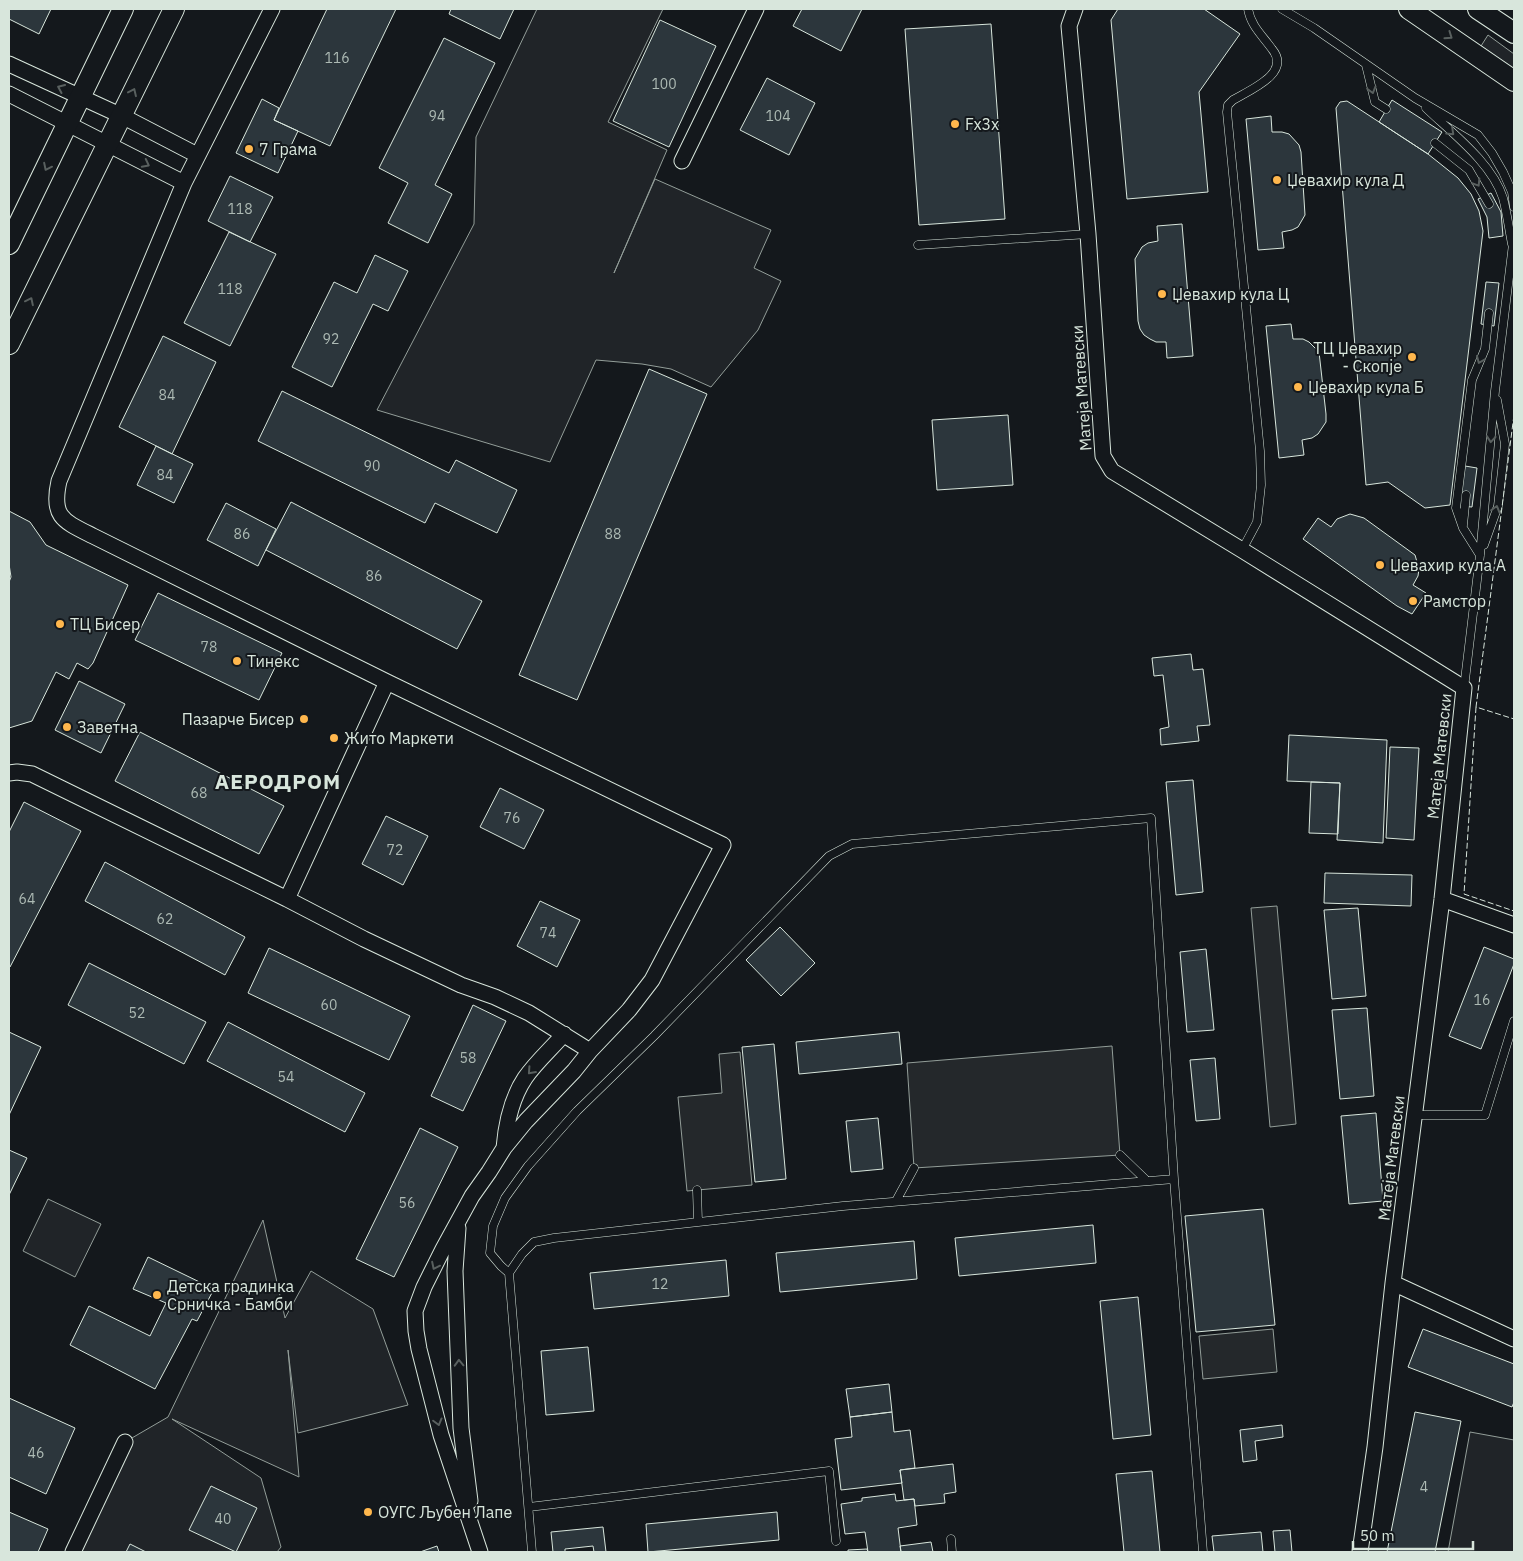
<svg xmlns="http://www.w3.org/2000/svg" width="1523" height="1561" font-family="'IBM Plex Sans',sans-serif">
<rect width="100%" height="100%" fill="#14181c"/>
<!-- green -->
<path fill="#202428" stroke="#939e99" d="M537,9H663L608,122L667,150L614,273L655,179L771,230L754,268L781,281L758,330L711,387L671,369L642,364L596,360L550,462L377,410L474,224L476,137Z
M1488,35L1514,54V69L1481,46Z
M48,1199L101,1224L75,1277L23,1251Z
M263,1220L285,1318L311,1271L373,1309L408,1405L298,1433L288,1350L299,1477L172,1419L261,1478L281,1547L277,1552H73L125,1442L168,1417Z
M1470,1432L1514,1440V1552H1448Z"/>
<!-- parking -->
<path fill="#24282b" stroke="#939e99" d="M1277,906L1296,1124L1270,1127L1251,908Z
M1112,1046L1120,1155L914,1168L907,1063Z
M740,1052L752,1185L687,1191L678,1097L722,1093L719,1054Z
M1273,1329L1277,1372L1203,1379L1199,1336Z"/>
<!-- building -->
<path fill="#2c363c" stroke="#d8e6dc" d="M9,9H51L39,34L9,19Z
M327,9H396L330,146L274,120Z
M451,9H514L500,39L449,14Z
M802,9H862L841,51L793,26Z
M1118,9H1204L1240,34L1199,92L1208,192L1127,199L1111,20Z
M660,20L716,46L669,147L613,121Z
M991,24L1005,219L919,225L905,29Z
M444,38L495,63L435,185L452,194L428,243L388,223L408,183L379,168Z
M767,78L815,103L789,155L740,130Z
M262,99L279,108L274,120L298,131L278,173L236,153Z
M1392,100L1442,132L1428,154L1379,122Z
M1347,101L1428,154L1458,178L1471,194L1479,211L1483,231L1450,505L1425,508L1388,482L1366,485L1336,108L1340,102Z
M1271,116L1272,132H1282L1289,134L1299,145L1301,152L1305,215L1298,227L1292,230L1282,232L1284,248L1258,250L1246,119Z
M230,176L273,197L250,242L208,221Z
M1491,193L1501,212L1503,236L1489,238L1487,217L1478,199Z
M1182,224L1193,356L1167,358L1166,342H1156L1150,339L1144,335L1140,329L1138,321L1135,259L1142,247L1148,243L1158,241L1157,226Z
M229,232L276,254L230,346L184,323Z
M375,255L408,271L388,311L373,304L332,387L292,367L334,282L357,293Z
M1486,282L1499,283L1494,326L1481,324Z
M1291,324L1293,339H1303L1309,342L1319,352L1326,414V422L1318,434L1312,438L1302,440L1304,455L1279,458L1266,326Z
M163,336L216,362L172,454L119,427Z
M649,369L707,394L577,700L519,675Z
M282,391L449,473L456,460L517,490L497,533L435,503L425,523L258,441Z
M1008,415L1013,485L937,490L932,420Z
M156,446L193,464L174,503L137,485Z
M1465,466L1477,468L1472,507L1459,506Z
M291,502L482,601L457,649L266,550Z
M226,503L276,529L258,566L207,540Z
M9,511L30,522L46,545L128,585L93,663L88,669L77,663L69,679L56,672L32,721L9,728V582L11,577L9,564Z
M1350,514L1364,518L1415,555L1419,569L1418,576L1413,585L1426,593L1412,614L1397,606L1303,539L1318,518L1331,527L1337,519Z
M158,593L282,653L259,700L135,640Z
M1191,654L1193,670L1203,669L1210,725L1197,726L1199,741L1161,745L1160,729L1169,727L1163,675L1154,676L1152,658Z
M79,681L125,704L101,753L55,730Z
M140,732L284,806L259,854L115,781Z
M1289,735L1387,740L1383,843L1337,840L1340,783L1287,781Z
M1390,747L1419,748L1414,840L1386,838Z
M1193,780L1203,892L1176,895L1166,782Z
M1311,782L1340,783L1338,834L1309,833Z
M500,788L544,810L524,849L480,827Z
M24,802L81,831L10,967L9,966V832Z
M386,816L428,836L403,885L362,864Z
M105,862L245,937L225,975L85,901Z
M1325,873L1412,875L1411,906L1324,903Z
M540,901L580,920L557,967L517,946Z
M1358,908L1366,996L1332,999L1324,910Z
M780,927L815,963L781,996L746,960Z
M1484,947L1514,959V964L1481,1049L1449,1036Z
M269,948L410,1016L389,1060L248,993Z
M1206,949L1214,1030L1187,1032L1180,952Z
M89,963L206,1022L184,1064L68,1005Z
M473,1005L506,1021L463,1111L431,1096Z
M1367,1008L1374,1096L1340,1099L1332,1010Z
M228,1022L365,1093L345,1132L207,1061Z
M9,1032L41,1047L9,1115Z
M899,1032L902,1064L799,1074L796,1042Z
M774,1044L786,1179L755,1182L742,1047Z
M1215,1058L1220,1119L1196,1121L1190,1060Z
M1376,1113L1383,1201L1349,1204L1341,1116Z
M878,1118L883,1169L851,1172L846,1121Z
M420,1128L458,1147L394,1277L356,1259Z
M9,1150L27,1158L9,1195Z
M1263,1209L1275,1325L1196,1332L1185,1216Z
M1093,1225L1096,1263L959,1276L955,1238Z
M914,1241L917,1279L780,1292L776,1253Z
M148,1257L214,1289L197,1321L192,1319L155,1389L70,1345L89,1306L150,1336L166,1303L133,1289Z
M726,1260L729,1296L594,1309L590,1273Z
M1138,1297L1151,1435L1113,1439L1100,1301Z
M1423,1329L1514,1364V1402L1512,1407L1408,1367Z
M588,1347L594,1411L546,1415L541,1351Z
M889,1384L892,1412L850,1417L846,1389Z
M9,1398L75,1428L46,1494L9,1477Z
M892,1412L894,1432L910,1430L915,1468L900,1470L902,1483L841,1490L835,1439L852,1437L850,1417Z
M1415,1412L1461,1421L1435,1552H1387Z
M1282,1425L1283,1437L1255,1441L1257,1460L1243,1462L1240,1430Z
M953,1464L956,1492L944,1494L945,1503L915,1506L914,1499L904,1500L900,1470Z
M1152,1471L1160,1552H1124L1116,1474Z
M211,1486L257,1508L236,1552L189,1530Z
M895,1494L896,1501L914,1499L917,1525L898,1528L901,1552H868L865,1532L845,1534L841,1504L862,1501V1498Z
M9,1512L48,1529L38,1552H9Z
M777,1512L779,1540L648,1552L646,1524Z
M603,1527L606,1552H594L593,1546L565,1549V1552H553L551,1532Z
M1290,1530L1292,1552H1275L1273,1531Z
M1261,1532L1263,1552H1214L1212,1536Z
M931,1542L933,1552H901L900,1546Z
M130,1544L146,1552H126Z
M437,1546L439,1552H420Z
M867,1549L868,1552H848V1550Z"/>
<g fill="none" stroke-linecap="round" stroke-linejoin="round">
<defs>
<path id="lane" d="M1282,9L1314,28L1415,98L1478,135L1492,153L1503,172L1512,192L1514,207
M1366,65L1375,102L1386,109
M1426,108C1452,133 1492,163 1503,198C1507,213 1509,229 1512,244
M1435,143L1469,170L1489,204
M918,245L1088,234
M1463,525L1466,495
M1484,545L1498,506L1505,444L1497,400
M1242,550L1257,522L1261,485L1260,451L1227,112L1228,105L1233,100C1250,90 1292,73 1272,49C1262,35 1251,26 1248,9
M1480,555L1463,528L1456,508L1472,380L1485,349L1489,313
M1464,688L1480,555L1495,391L1514,236
M1414,1115H1485L1514,1021
M1120,1155L1147,1181
M697,1190L698,1222
M896,1201L914,1168
M509,1273L501,1266L490,1253L493,1226L505,1198L528,1166L577,1111L654,1036L829,856L852,844L1151,818L1174,1179L1203,1552
M529,1507L829,1471L836,1541
M951,1539L952,1552
M532,1552L509,1273L522,1254L534,1242L554,1238L843,1206L1174,1179"/>
<path id="street" d="M1075,9L1069,26L1088,234L1103,456L1112,471L1242,550L1464,688L1442,899L1393,1283L1375,1447L1360,1552
M9,64L122,116L197,155
M9,94L184,183
M682,161L756,9
M9,773L17,772L32,774L287,899L364,939L461,985L495,997L529,1013L590,1051L629,1010L652,980L723,845L387,682L93,536C63,521 51,517 59,481L184,183L272,9
M287,899L387,682
M1442,899L1514,925
M504,1148C506,1124 511,1099 525,1078C536,1062 551,1049 564,1034
M458,1228L455,1271L461,1428L470,1501
M1393,1283L1514,1339
M73,1552L125,1442
M480,1552L441,1435L419,1349L416,1331L415,1311L424,1287L443,1249L472,1196L489,1172L504,1148L526,1121L574,1071L590,1051"/>
<path id="secondary" d="M1409,9L1514,81
M1478,9L1514,33
M9,244L123,9
M9,344L174,9"/>
</defs>
<!-- lane casing -->
<use href="#lane" stroke="#d8e6dc" stroke-width="9"/>
<!-- street casing -->
<use href="#street" stroke="#d8e6dc" stroke-width="17"/>
<!-- secondary casing -->
<use href="#secondary" stroke="#d8e6dc" stroke-width="22"/>
<!-- lane -->
<use href="#lane" stroke="#14181c" stroke-width="8"/>
<!-- street -->
<use href="#street" stroke="#14181c" stroke-width="15"/>
<!-- secondary -->
<use href="#secondary" stroke="#14181c" stroke-width="20"/>
<!-- fence -->
<path stroke="#d8e6dc" stroke-width="1" stroke-dasharray="6 2.5" stroke-linecap="butt" d="M1514,415L1476,707L1514,719
M1476,707L1464,894L1514,911"/>
</g>
<!-- one-way arrows -->
<defs><path id="oneway-chevron" d="M-2-3.5L2.5 0L-2 3.5" fill="none" stroke-width="1.6" stroke-linecap="round" stroke-linejoin="round" transform="scale(1.25)"/></defs>
<g stroke="#59605f">
<use href="#oneway-chevron" transform="translate(1449 36) rotate(35)"/>
<use href="#oneway-chevron" transform="translate(61 88) rotate(-156)"/>
<use href="#oneway-chevron" transform="translate(1372 90) rotate(75)"/>
<use href="#oneway-chevron" transform="translate(133 92) rotate(-65)"/>
<use href="#oneway-chevron" transform="translate(1451 132) rotate(43)"/>
<use href="#oneway-chevron" transform="translate(146 164) rotate(27)"/>
<use href="#oneway-chevron" transform="translate(47 167) rotate(116)"/>
<use href="#oneway-chevron" transform="translate(1477 183) rotate(58)"/>
<use href="#oneway-chevron" transform="translate(30 301) rotate(-64)"/>
<use href="#oneway-chevron" transform="translate(1480 360) rotate(113)"/>
<use href="#oneway-chevron" transform="translate(1491 439) rotate(95)"/>
<use href="#oneway-chevron" transform="translate(1496 509) rotate(-74)"/>
<use href="#oneway-chevron" transform="translate(531 1071) rotate(132)"/>
<use href="#oneway-chevron" transform="translate(435 1266) rotate(116)"/>
<use href="#oneway-chevron" transform="translate(459 1363) rotate(-92)"/>
<use href="#oneway-chevron" transform="translate(438 1422) rotate(75)"/>
</g>
<!-- markers -->
<g fill="#ffb74d" stroke="#14181c" stroke-width="2">
<circle cx="955" cy="124" r="5"/>
<circle cx="249" cy="149" r="5"/>
<circle cx="1277" cy="180" r="5"/>
<circle cx="1162" cy="294" r="5"/>
<circle cx="1412" cy="357" r="5"/>
<circle cx="1298" cy="387" r="5"/>
<circle cx="1380" cy="565" r="5"/>
<circle cx="1413" cy="601" r="5"/>
<circle cx="60" cy="624" r="5"/>
<circle cx="237" cy="661" r="5"/>
<circle cx="304" cy="719" r="5"/>
<circle cx="67" cy="727" r="5"/>
<circle cx="334" cy="738" r="5"/>
<circle cx="157" cy="1295" r="5"/>
<circle cx="368" cy="1512" r="5"/>
</g>
<g text-anchor="middle" stroke-width="4" stroke-linejoin="round" paint-order="stroke">
<!-- number labels -->
<g font-size="14" fill="#adbab4">
<text x="337" y="63">116</text>
<text x="664" y="89">100</text>
<text x="437" y="121">94</text>
<text x="778" y="121">104</text>
<text x="240" y="214">118</text>
<text x="230" y="294">118</text>
<text x="331" y="344">92</text>
<text x="167" y="400">84</text>
<text x="372" y="471">90</text>
<text x="165" y="480">84</text>
<text x="242" y="539">86</text>
<text x="613" y="539">88</text>
<text x="374" y="581">86</text>
<text x="209" y="652">78</text>
<text x="199" y="798">68</text>
<text x="512" y="823">76</text>
<text x="395" y="855">72</text>
<text x="27" y="904">64</text>
<text x="165" y="924">62</text>
<text x="548" y="938">74</text>
<text x="1482" y="1005">16</text>
<text x="329" y="1010">60</text>
<text x="137" y="1018">52</text>
<text x="468" y="1063">58</text>
<text x="286" y="1082">54</text>
<text x="407" y="1208">56</text>
<text x="660" y="1289">12</text>
<text x="36" y="1458">46</text>
<text x="1424" y="1492">4</text>
<text x="223" y="1524">40</text>
</g>
<!-- poi labels -->
<g font-size="16" fill="#d8e6dc" stroke="#14181c" text-anchor="start">
<text x="965" y="130">Fx3x</text>
<text x="259" y="155">7 Грама</text>
<text x="1287" y="186">Џевахир кула Д</text>
<text x="1172" y="300">Џевахир кула Ц</text>
<text x="1402" y="354" text-anchor="end">ТЦ Џевахир<tspan x="1402" dy="18">- Скопје</tspan></text>
<text x="1308" y="393">Џевахир кула Б</text>
<text x="1390" y="571">Џевахир кула А</text>
<text x="1423" y="607">Рамстор</text>
<text x="70" y="630">ТЦ Бисер</text>
<text x="247" y="667">Тинекс</text>
<text x="294" y="725" text-anchor="end">Пазарче Бисер</text>
<text x="77" y="733">Заветна</text>
<text x="344" y="744">Жито Маркети</text>
<text x="167" y="1292">Детска градинка<tspan x="167" dy="18">Срничка - Бамби</tspan></text>
<text x="378" y="1518">ОУГС Љубен Лапе</text>
</g>
<!-- street labels -->
<g font-size="16" fill="#d8e6dc" stroke="#14181c">
<text transform="translate(1081 388) rotate(-94)" y="6">Матеја Матевски</text>
<text transform="translate(1439 756) rotate(-84)" y="6">Матеја Матевски</text>
<text transform="translate(1391 1158) rotate(-83)" y="6">Матеја Матевски</text>
</g>
<!-- district labels -->
<g font-size="21" font-weight="bold" letter-spacing="1" fill="#d8e6dc" stroke="#14181c">
<text x="278" y="789">АЕРОДРОМ</text>
</g>
</g>
<!-- border -->
<rect width="1523" height="1561" fill="none" stroke="#d8e6dc" stroke-width="20"/>
<!-- scale -->
<path d="M1353 1541v8h120v-8" fill="none" stroke="#d8e6dc" stroke-width="2.5"/>
<text x="1360" y="1541" font-size="15" fill="#d8e6dc" stroke="#14181c" stroke-width="4" paint-order="stroke">50 m</text>
</svg>
